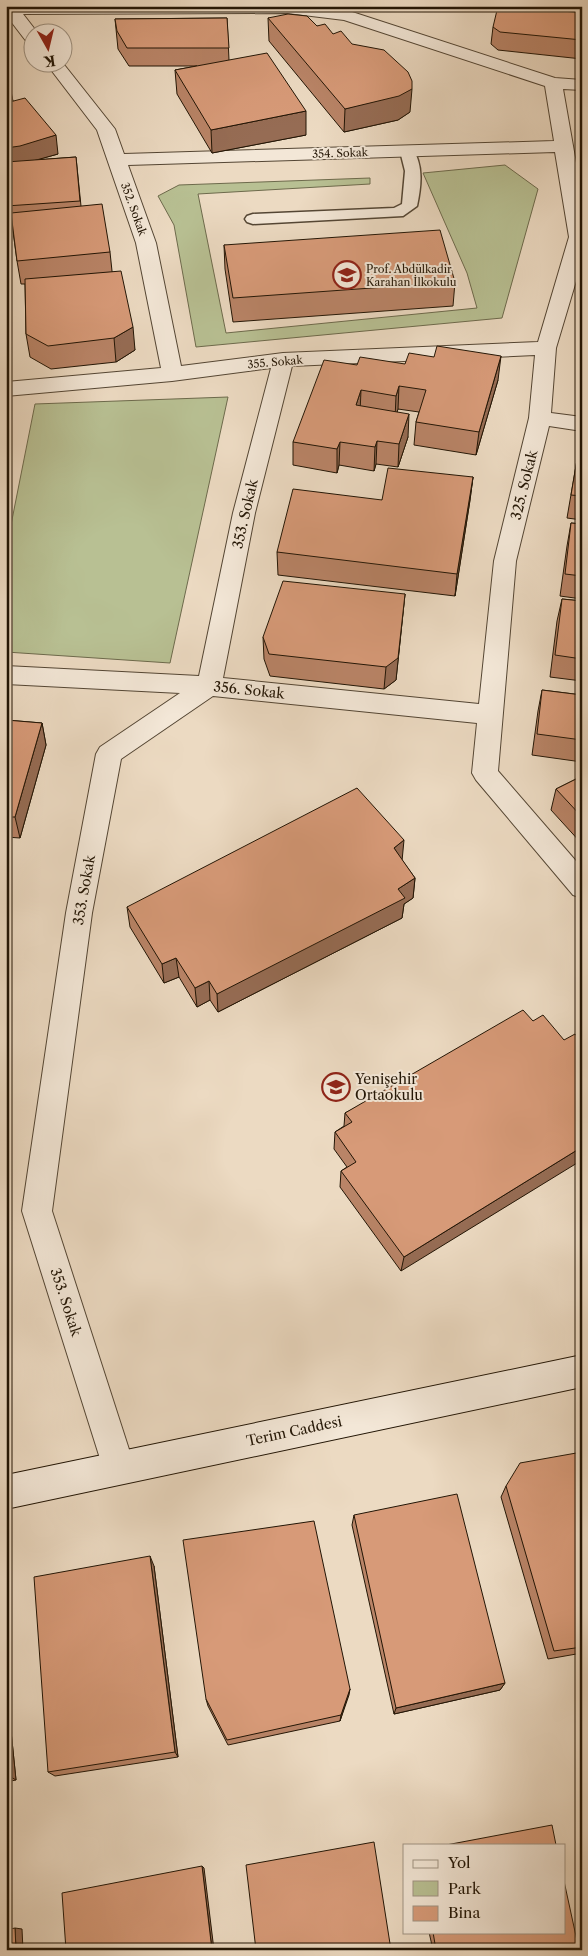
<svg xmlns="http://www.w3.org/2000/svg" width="588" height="1956" font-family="'Libre Caslon Text',serif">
<rect width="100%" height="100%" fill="#ecdac2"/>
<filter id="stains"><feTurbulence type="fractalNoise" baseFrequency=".004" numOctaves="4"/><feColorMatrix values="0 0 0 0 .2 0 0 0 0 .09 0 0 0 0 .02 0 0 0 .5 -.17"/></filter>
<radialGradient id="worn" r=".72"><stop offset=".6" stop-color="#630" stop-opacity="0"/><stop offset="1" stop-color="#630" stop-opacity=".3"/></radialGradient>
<!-- green -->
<path fill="#b8c093" stroke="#6d6a4c" d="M505,165L538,189L502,318L196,347L174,225L158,196L179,185L370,178V184L198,194L226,333L477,308L467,273L423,173Z
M228,397L170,663L6,652V550L35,404Z"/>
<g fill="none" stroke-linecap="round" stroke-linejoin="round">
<defs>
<path id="lane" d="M407,147L412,148C424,165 421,187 417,206L403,216L253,224L247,222L245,219L247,216L253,214L394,208L402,204L405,171L400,151L402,148Z"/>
<path id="street" d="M6,6H315L346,10L555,78L582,80V90L563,89L582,197V261L556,348L551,413L582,417V431L549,426L516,561L498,771L582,868V898L573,895L476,780L472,773L477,723L213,696L121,759L92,913L52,1211L135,1468L131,1480L119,1484L107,1480L103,1468L22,1211L66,913L96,754L100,747L180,693L6,684V666L199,676L233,513L271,368L172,381L6,396V382L161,368L136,243L97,130L45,62H62L115,129L124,154L554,141L545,86L344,20L287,13L23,14L37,32H32V42L26,41L6,15ZM555,152L569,237L538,342L283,353L181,366L156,243L128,165ZM535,355L529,418L494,561L479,704L223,678L255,513L292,366Z"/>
<path id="secondary" d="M582,1355V1387L6,1509V1475Z"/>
</defs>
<!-- lane casing -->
<use href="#lane" stroke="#544634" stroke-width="3"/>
<!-- street casing -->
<use href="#street" stroke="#544634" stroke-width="2"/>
<!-- secondary casing -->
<use href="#secondary" stroke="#221505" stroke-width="2"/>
<!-- lane -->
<use href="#lane" fill="#f3e7d7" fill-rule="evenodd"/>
<!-- street -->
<use href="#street" fill="#f3e7d7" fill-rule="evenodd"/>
<!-- secondary -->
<use href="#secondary" fill="#f3e7d7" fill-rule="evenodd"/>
</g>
<!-- wall -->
<path fill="#b98467" stroke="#221505" d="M582,13V59L498,50L491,44L493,27Z
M227,18L229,60L306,135L212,153L177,94L175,70L197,66H129L118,49L115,19Z
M268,18L317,26L333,34L410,112L398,120L344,132L269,41Z
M6,75L13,101L58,154L36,160L76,157L81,206L110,252L112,271L135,350L116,362L51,369L30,357L26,334L25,284H21L17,261L12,224L6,225Z
M224,245L455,282L453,306L233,322L225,269Z
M357,365L498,380L476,455L414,445L416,422L419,412L398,409L397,412L408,437L398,467L376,464L374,471L339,465L337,473L293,465V442Z
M579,448H582V520L567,518Z
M473,477L470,500L455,596L278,575L277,552L382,500Z
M571,523L582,524V599L560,596L567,546Z
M405,594L396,680L384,689L270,676L264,659L263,637Z
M562,599L582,601V681L550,677L557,621Z
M542,690L582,695V762L532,755L538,711Z
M6,720L42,723L46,745L20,838L6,837Z
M582,776V844L551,810L556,789Z
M402,860L415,878L413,898L404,904L402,918L218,1012L210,1000L197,1007L179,977L164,983L130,927L127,907Z
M533,1021L564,1040L401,1271L340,1187L341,1171L347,1167L334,1149L335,1132L344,1126L345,1113Z
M582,1452V1653L548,1659L501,1497L506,1486Z
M354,1515L505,1683L500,1690L394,1714L352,1525Z
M154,1566L178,1757L55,1776L48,1772Z
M6,1682L16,1780L6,1782Z
M350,1689L340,1721L228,1745L208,1706L206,1699Z
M429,1932H564L579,1950H433Z"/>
<!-- shaded-wall -->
<path fill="#966c54" stroke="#221505" d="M9,79L13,102L6,104V80Z
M412,89L410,112L398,120L344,132L345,109Z
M306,111V135L212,153L211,130Z
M56,135L58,154L22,164L6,167V148Z
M133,327L135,350L116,362L114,338Z
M501,356L498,380L476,455L479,432Z
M399,386L398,409L395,419L396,396Z
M361,390L360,413L356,405Z
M409,414L408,437L398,467L399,444Z
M377,441L376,464L374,471L375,447Z
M340,442L339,465L337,473V449Z
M473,477L470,500L455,596L457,574Z
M405,594L396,680L384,689L386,667Z
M42,723L46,745L20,838L15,817Z
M404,840L402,861L394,848Z
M6,854L9,866L6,878Z
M415,878L413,898L404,904L402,918L218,1012L217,994L398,889Z
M176,958L179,977L164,983L162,964Z
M209,981L210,1000L197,1007L195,988Z
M582,1147V1160L401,1271L404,1257Z
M150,1556L154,1566L178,1757L175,1752Z
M6,1682L16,1780L9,1776L6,1748Z
M505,1683L500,1690L394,1714L396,1708Z
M350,1689L349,1695L340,1721L341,1715Z
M202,1866L204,1868L214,1950H212Z
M15,1928L22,1929L23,1950H16Z"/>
<!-- building -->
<path fill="#d79a78" stroke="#221505" d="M498,6H516L582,13V40L500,32L493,27Z
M288,14L307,16L317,26L325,24L333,34L341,31L352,44L384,50L408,72L412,81V89L399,96L345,109L268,18Z
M227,18L229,48H127L117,31L115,19Z
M267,53L306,111L211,130L175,70Z
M25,98L56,135L20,146L6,148V103Z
M76,157L80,201L6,206V162Z
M102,204L110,252L17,261L11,213Z
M440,230L455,282L233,298L224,245Z
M121,271L133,327L114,338L48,346L26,334L25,279Z
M437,346L501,356L479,432L416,422L426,390L399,386L396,396L361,390L356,405L409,414L399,444L377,441L375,447L340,442L337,449L293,442L324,360L357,365L360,357L405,364L409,353L434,357Z
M579,448H582V496L571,495Z
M388,468L473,477L457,574L277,552L293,489L382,500Z
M571,523L582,524V576L565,574Z
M283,581L405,594L398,658L386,667L269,654L263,637Z
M562,599L582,601V659L555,655Z
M542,690L582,695V740L537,734Z
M6,720L42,723L15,817H6Z
M582,776V817L556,789Z
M357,788L404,840L394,848L415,878L398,889L405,898L217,994L209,981L195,988L176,958L162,964L127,907Z
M523,1010L533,1021L543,1015L564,1040L575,1034L582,1042V1147L404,1257L341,1171L356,1162L335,1132L352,1122L345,1113Z
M582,1452V1647L554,1651L506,1486L520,1463Z
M457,1494L505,1683L396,1708L354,1515Z
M314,1521L350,1689L341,1715L227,1740L206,1699L183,1540Z
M150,1556L175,1752L48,1772L34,1577Z
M6,1748L9,1776H6Z
M552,1825L556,1845H446Z
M374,1842L391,1950H256L246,1865Z
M202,1866L212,1950H66L62,1893Z
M564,1881L579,1950H436L433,1932H564Z
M15,1928L16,1950H6V1930Z"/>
<!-- icons -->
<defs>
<symbol id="school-ring" viewBox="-11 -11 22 22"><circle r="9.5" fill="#f3e7d7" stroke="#8f2418" stroke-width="1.5"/><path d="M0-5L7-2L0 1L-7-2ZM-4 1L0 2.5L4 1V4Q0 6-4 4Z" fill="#8f2418"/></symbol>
</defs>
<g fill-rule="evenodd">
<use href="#school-ring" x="331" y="259" width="32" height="32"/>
<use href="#school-ring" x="320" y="1071" width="32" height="32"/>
</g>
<g text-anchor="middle" stroke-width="4" stroke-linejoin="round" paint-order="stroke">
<!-- far-street labels -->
<g font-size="11" fill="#221505" stroke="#f3e7d7">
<text transform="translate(340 153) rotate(-2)" y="4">354. Sokak</text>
<text transform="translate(134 209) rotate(70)" y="4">352. Sokak</text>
<text transform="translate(275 362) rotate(-5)" y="4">355. Sokak</text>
</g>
<!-- far-poi labels -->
<g font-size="11" fill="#221505" stroke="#f3e7d7" text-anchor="start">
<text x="366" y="273">Prof. Abdülkadir<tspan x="366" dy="13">Karahan İlkokulu</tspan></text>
</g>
<!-- street labels -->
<g font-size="14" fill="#221505" stroke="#f3e7d7">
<text transform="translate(524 485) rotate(-76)" y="5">325. Sokak</text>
<text transform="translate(245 514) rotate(-77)" y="5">353. Sokak</text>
<text transform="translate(249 690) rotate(6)" y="5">356. Sokak</text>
<text transform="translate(84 890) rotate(-80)" y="5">353. Sokak</text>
<text transform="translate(66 1302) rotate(72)" y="5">353. Sokak</text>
<text transform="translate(294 1431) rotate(-12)" y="5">Terim Caddesi</text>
</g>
<!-- poi labels -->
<g font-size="14" fill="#221505" stroke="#f3e7d7" text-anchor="start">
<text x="355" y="1084">Yenişehir<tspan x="355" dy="16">Ortaokulu</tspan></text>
</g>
</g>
<!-- margin -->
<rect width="588" height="1956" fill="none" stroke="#ecdac2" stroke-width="25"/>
<rect x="8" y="8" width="573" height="1941" fill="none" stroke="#221505" stroke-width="2.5"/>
<rect x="12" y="12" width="563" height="1931" fill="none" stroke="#221505"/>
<!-- legend -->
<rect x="403" y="1844" width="162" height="90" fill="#f3e7d7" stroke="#9f9383"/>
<rect x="413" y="1860" width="25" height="8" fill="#f3e7d7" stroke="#9f9383"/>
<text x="448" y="1868" font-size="15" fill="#221505">Yol</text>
<rect x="413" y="1881" width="25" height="15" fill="#b8c093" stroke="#9f9383"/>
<text x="448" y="1894" font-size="15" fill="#221505">Park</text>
<rect x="413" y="1906" width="25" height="15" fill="#d79a78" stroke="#9f9383"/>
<text x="448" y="1918" font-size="15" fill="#221505">Bina</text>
<!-- north arrow -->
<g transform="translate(48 48) rotate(172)"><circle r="24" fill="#f3e7d7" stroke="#9f9383"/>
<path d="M0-4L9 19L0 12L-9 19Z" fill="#8f2418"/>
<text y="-8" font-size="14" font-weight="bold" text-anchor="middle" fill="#221505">K</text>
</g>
<rect width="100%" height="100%" filter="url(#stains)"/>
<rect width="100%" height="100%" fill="url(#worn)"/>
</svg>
